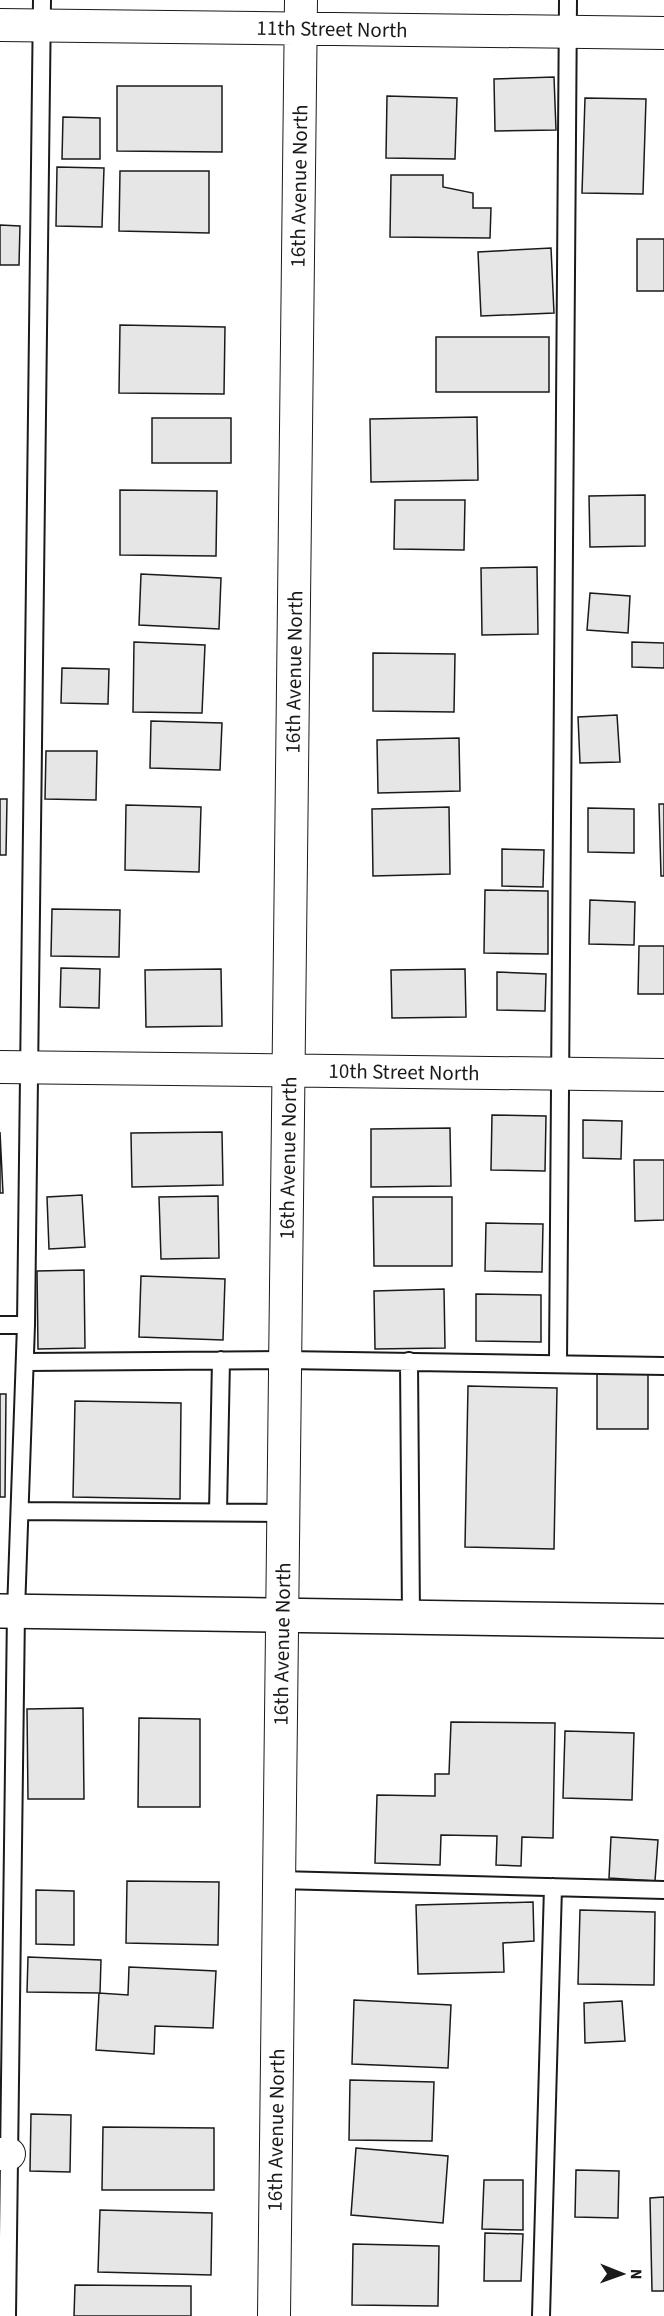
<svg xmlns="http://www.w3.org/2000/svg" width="664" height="2316" font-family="'Source Sans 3',sans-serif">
<rect width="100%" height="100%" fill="#fff"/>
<!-- building -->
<path fill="#e6e6e6" stroke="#1a1a1a" stroke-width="1.5" d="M554,77L556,130L495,131L494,79Z
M117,86H222V152L117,151Z
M387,96L457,98L455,159L386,158Z
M585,98L646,99L643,194L582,193Z
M63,117L100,118V159H62Z
M57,167L104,168L102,227L56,226Z
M120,171H209V233L119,231Z
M391,175H443V187L473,193V208H491L490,238L390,237Z
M0,225L20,226L19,265H0Z
M637,239H664V291H637Z
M551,248L554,313L481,316L478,252Z
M120,325L225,327L224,394L119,393Z
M436,337H549V392H436Z
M477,417L478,480L371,482L370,419Z
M152,418H231V463H152Z
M120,490L217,491L216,556L120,555Z
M645,495V546L590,547L589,496Z
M395,500H465L464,550L394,549Z
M537,567L538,634L482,635L481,568Z
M141,574L221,578L219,629L139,625Z
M590,593L630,596L628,633L587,630Z
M134,642L205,645L202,713L133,712Z
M632,642L664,643V668L632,667Z
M373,653L455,654L454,712L373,711Z
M62,668L109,669L108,704L61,703Z
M617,715L620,762L580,763L578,717Z
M151,721L222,723L220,770L150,768Z
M459,738L460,791L378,793L377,740Z
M46,751H97L96,800L45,799Z
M0,799H7L6,855H0Z
M659,804H664V876H661Z
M126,805L201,807L199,872L125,870Z
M449,807L450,874L373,876L372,809Z
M588,808L634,809V853L588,852Z
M502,849L544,850L543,887L502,886Z
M485,890L548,891V954L484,953Z
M590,900L635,902L634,945L589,944Z
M52,909L120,910L119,957L51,956Z
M639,946H664V994H638Z
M61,968L100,969L99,1008L60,1007Z
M221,969L222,1026L146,1027L145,970Z
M465,969L466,1017L392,1018L391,970Z
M497,972L546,974L545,1011L497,1010Z
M492,1115L546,1116L545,1171L491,1170Z
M583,1120L622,1121L621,1159L583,1158Z
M450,1128L451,1186L371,1187V1129Z
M0,1132L3,1193H0Z
M222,1132L223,1185L132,1187L131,1133Z
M634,1160H664V1220L635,1221Z
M82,1195L85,1247L49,1249L47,1197Z
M218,1196L219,1258L161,1259L159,1197Z
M373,1197H452V1266H374Z
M486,1223L543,1224L542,1272L485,1271Z
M84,1270L85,1348L38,1349L37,1271Z
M141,1276L225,1279L223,1340L139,1337Z
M444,1289L445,1348L375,1349L374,1291Z
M476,1294L541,1295V1342L476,1341Z
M597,1370L648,1371V1429H597Z
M468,1386L557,1388L554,1549L465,1547Z
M0,1394H6L5,1497H0Z
M75,1401L181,1403L180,1499L73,1497Z
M83,1708L84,1799H28L27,1709Z
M139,1718L200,1719V1807H138Z
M451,1722L555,1723L553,1838L522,1837L521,1866L496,1865L497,1836L441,1835L440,1865L375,1863L377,1795L435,1796V1774H449Z
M565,1731L634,1733L632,1800L563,1798Z
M611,1837L658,1840L655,1881L609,1878Z
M127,1881L219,1882L218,1945L126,1943Z
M36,1890L74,1891V1945L36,1944Z
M533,1902L534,1941L503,1943L504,1972L418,1974L416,1905Z
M580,1910L655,1912L654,1985L578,1984Z
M28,1957L101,1960L100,1993L27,1992Z
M129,1967L216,1971L213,2028L155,2026L154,2054L96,2050L99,1993L128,1995Z
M354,2000L451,2005L448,2068L352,2064Z
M622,2001L625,2041L585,2043L584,2003Z
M350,2080L434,2082L432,2141L349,2140Z
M31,2114L71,2115L70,2172L30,2171Z
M103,2127L214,2128V2190H102Z
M356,2148L448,2156L443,2223L351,2215Z
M576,2170L619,2171L618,2218L575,2217Z
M484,2180H523V2230L482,2229Z
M664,2197V2291H652L650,2198Z
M100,2210L212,2213L211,2275L98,2272Z
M485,2233L523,2234L521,2281H484Z
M353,2244L439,2246L438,2306L352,2305Z
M75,2285L191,2286V2316H74Z"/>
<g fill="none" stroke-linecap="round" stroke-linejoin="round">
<defs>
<path id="lane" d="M0,1325H26
M409,1361L411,1618
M26,1362L285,1360L664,1366
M558,1363L568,0
M20,1511L283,1513
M218,1512L221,1360
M279,1880L664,1890
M7,2316L16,1611L26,1325L42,0
M541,2316L553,1887"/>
<path id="street" d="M0,25L664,33
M0,1067L664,1075
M0,2154H9
M274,2316L301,0"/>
<path id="secondary" d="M0,1611L664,1621"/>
</defs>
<!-- lane casing -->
<use href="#lane" stroke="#1a1a1a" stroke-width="20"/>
<!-- street casing -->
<use href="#street" stroke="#1a1a1a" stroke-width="34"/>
<!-- secondary casing -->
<use href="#secondary" stroke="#1a1a1a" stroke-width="36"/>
<!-- lane -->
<use href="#lane" stroke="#fff" stroke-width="16"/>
<!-- street -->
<use href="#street" stroke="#fff" stroke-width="32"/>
<!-- secondary -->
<use href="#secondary" stroke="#fff" stroke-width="33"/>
</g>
<g text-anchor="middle" stroke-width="4.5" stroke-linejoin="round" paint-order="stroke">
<!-- street labels -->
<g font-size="21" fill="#1a1a1a" stroke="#fff">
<text transform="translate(332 29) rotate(1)" y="7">11th Street North</text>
<text transform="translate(299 186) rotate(-89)" y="7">16th Avenue North</text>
<text transform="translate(294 672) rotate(-89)" y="7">16th Avenue North</text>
<text transform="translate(404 1072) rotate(1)" y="7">10th Street North</text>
<text transform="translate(288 1158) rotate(-89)" y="7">16th Avenue North</text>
<text transform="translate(282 1644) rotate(-89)" y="7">16th Avenue North</text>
<text transform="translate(276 2130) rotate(-89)" y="7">16th Avenue North</text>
</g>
</g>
<!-- north arrow -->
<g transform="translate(622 2274) rotate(91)" stroke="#ffffff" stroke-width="4.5" paint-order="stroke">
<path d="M0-4.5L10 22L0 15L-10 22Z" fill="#1a1a1a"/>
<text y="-9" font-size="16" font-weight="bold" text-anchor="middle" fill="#1a1a1a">N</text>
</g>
</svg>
